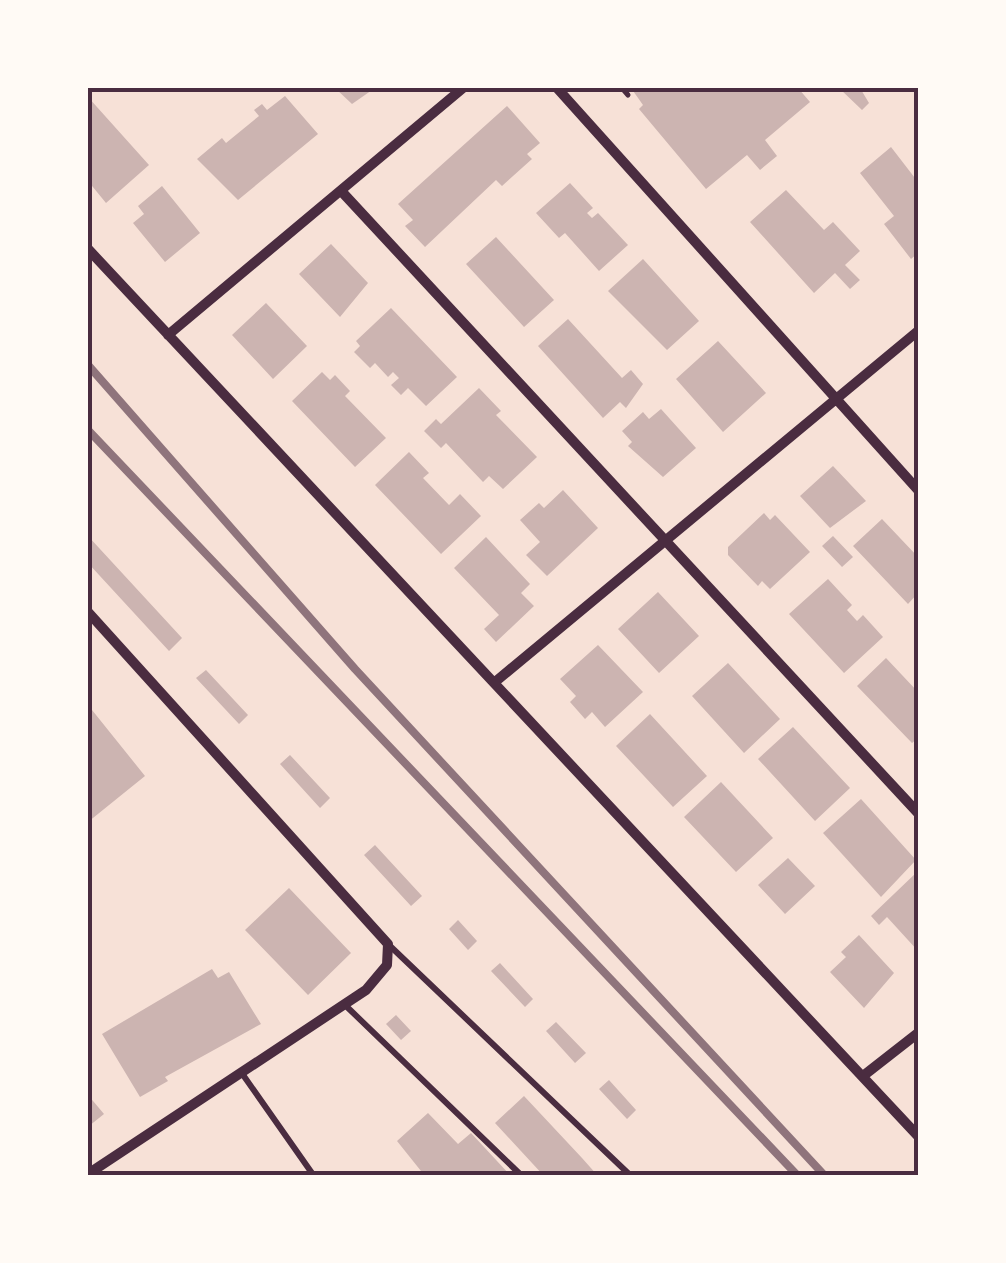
<svg xmlns="http://www.w3.org/2000/svg" width="1006" height="1263" font-family="Barlow,sans-serif">
<rect width="100%" height="100%" fill="#f7e1d7"/>
<!-- building -->
<path fill="#ccb4b1" d="M335,88H375L352,104Z
M631,88H798L810,102L765,140L777,156L760,170L747,155L706,189L639,109L643,105Z
M839,88H860L869,103L862,110Z
M285,96L318,134L238,200L197,159L222,138L226,143L259,116L254,110L262,104L267,110Z
M88,97L149,165L106,203L88,181Z
M507,106L540,143L527,154L532,159L502,186L496,180L425,247L405,226L413,220L398,204Z
M891,147L918,182V253L911,259L884,224L894,216L860,173Z
M570,183L593,208L587,213L592,218L598,213L628,245L599,271L565,233L559,238L536,213Z
M162,186L200,233L165,262L133,223L144,214L138,206Z
M786,190L824,230L833,222L860,251L845,265L860,280L850,289L835,273L814,293L750,222Z
M496,237L554,300L524,327L466,264Z
M331,244L368,283L340,317L299,274Z
M643,259L699,321L667,350L608,291Z
M266,303L307,346L273,379L232,335Z
M391,308L457,377L426,406L408,388L401,395L391,385L399,378L393,372L388,377L375,363L370,368L354,352L360,346L356,341Z
M568,319L622,378L631,370L643,384L626,408L620,402L603,418L538,346Z
M718,341L766,393L723,432L676,379Z
M322,372L330,380L335,375L350,391L345,396L386,438L355,467L292,401Z
M479,388L501,411L496,415L537,457L503,489L489,476L483,482L446,443L441,448L424,431L436,419L441,424Z
M661,409L696,448L663,477L628,446L632,442L622,431L643,412L649,419Z
M409,452L429,473L423,478L449,505L460,494L481,516L441,554L375,485Z
M833,466L866,501L830,528L800,496Z
M563,490L598,528L547,576L526,555L540,542L520,520L539,503L544,508Z
M764,513L770,520L775,515L810,552L770,589L762,581L758,586L728,555V547Z
M882,519L918,557V593L908,604L853,546Z
M88,536L182,638L169,651L88,563Z
M833,536L853,557L842,567L822,546Z
M486,537L530,584L521,593L534,606L496,642L484,629L499,615L454,568Z
M828,579L852,605L847,610L857,621L863,615L883,637L844,673L789,614Z
M658,592L699,636L659,673L618,629Z
M598,645L643,692L605,727L592,712L585,719L570,702L576,696L560,679Z
M886,658L918,692V738L912,743L857,686Z
M728,663L780,719L744,753L692,696Z
M206,670L248,715L239,724L196,678Z
M88,705L145,776L88,822Z
M650,714L707,776L673,807L616,746Z
M793,727L850,788L815,821L758,759Z
M290,755L330,798L320,808L280,764Z
M721,782L773,838L736,872L684,817Z
M861,799L916,860L881,897L823,833Z
M375,845L422,896L411,906L364,855Z
M788,858L815,886L785,914L758,885Z
M918,871V951L887,917L879,925L871,916Z
M289,888L351,953L308,995L245,930Z
M458,920L477,941L468,950L449,929Z
M859,935L894,973L864,1008L830,972L846,957L841,952Z
M500,963L533,999L525,1007L491,971Z
M212,969L218,978L229,972L261,1024L165,1077L168,1081L140,1097L102,1034Z
M396,1015L411,1031L401,1040L386,1024Z
M556,1022L586,1053L575,1063L546,1031Z
M609,1080L636,1110L627,1119L599,1089Z
M88,1095L104,1114L89,1126L88,1124Z
M524,1096L582,1158L598,1176H544L495,1123Z
M428,1113L458,1144L471,1133L511,1176H425L397,1141Z"/>
<g fill="none" stroke-linecap="round" stroke-linejoin="round">
<!-- path -->
<path stroke="#4a2c40" stroke-width="5" d="M622,88L628,95"/>
<!-- service -->
<path stroke="#4a2c40" stroke-width="6" d="M389,945L631,1176
M345,1005L522,1176
M241,1072L314,1176"/>
<!-- minor -->
<path stroke="#4a2c40" stroke-width="10" d="M557,88L918,490
M343,193L918,813
M88,249L918,1136
M168,335L463,88
M88,612L388,944L387,965L366,990L88,1174
M495,682L918,331
M863,1076L918,1033"/>
<!-- rail -->
<path stroke="#8f747c" stroke-width="8" d="M88,365L355,669L825,1176
M88,430L798,1176"/>
</g>
<!-- border -->
<rect width="1006" height="1263" fill="none" stroke="#fffaf5" stroke-width="180"/>
<rect x="90" y="90" width="826" height="1083" fill="none" stroke="#4a2c40" stroke-width="4"/>
</svg>
